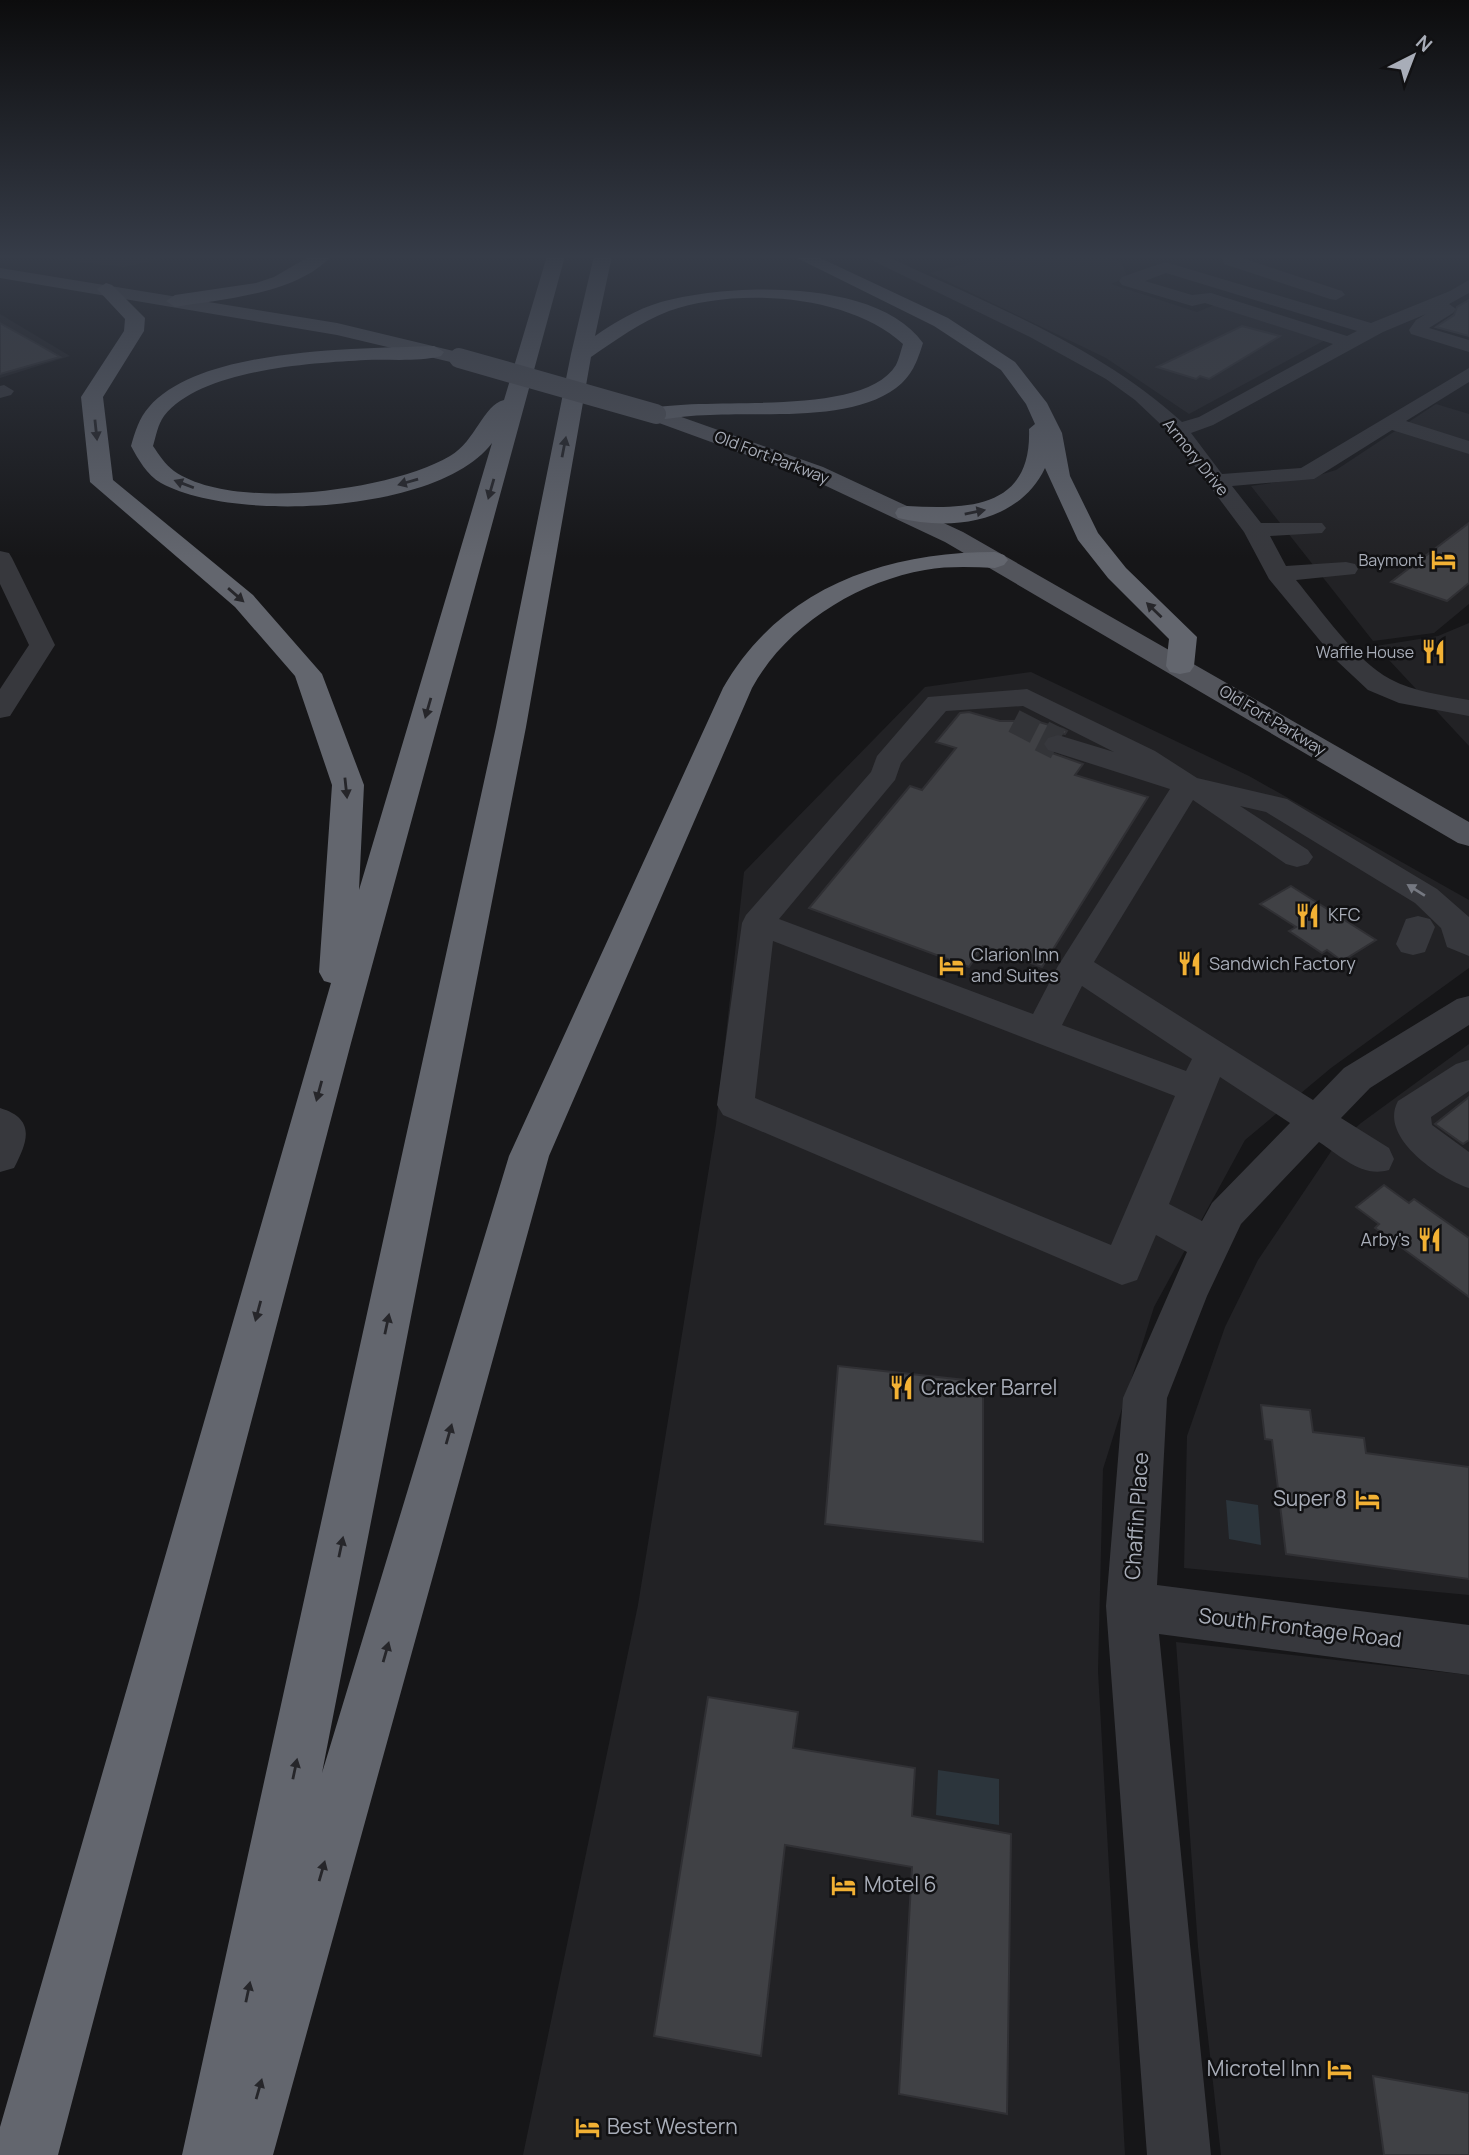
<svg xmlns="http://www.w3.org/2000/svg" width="1469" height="2155" font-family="Manrope,sans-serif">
<rect width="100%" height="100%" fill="#161618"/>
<!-- built -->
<path fill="#222225" d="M27,256H176L124,267Z
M994,256H1104L1122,263L1127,277L1111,284L1197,312L1217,304L1327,339L1189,414L1106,358L930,273Z
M0,314L70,356L0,378Z
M1436,404L1469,414V604L1434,633L1373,641L1251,486L1313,477L1336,470Z
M1469,623V746L1376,646L1438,636Z
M1031,672L1249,776L1469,900V968L1331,1068L1245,1140L1154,1307L1103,1469L1098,1671L1125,2155H523L638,1605L716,1125L744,872L925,687Z
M1469,1044V1595L1184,1568L1187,1436L1225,1327L1258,1260L1334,1147L1361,1123Z
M1176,1642L1469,1675V2155H1221L1198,1947Z"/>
<!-- water -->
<path fill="#2c353c" d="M1226,1500L1258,1505L1261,1545L1229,1539Z
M938,1770L999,1779V1825L936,1815Z"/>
<!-- building -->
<path fill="#404145" stroke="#303034" stroke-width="2" d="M1469,300V336L1436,327L1454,315L1457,307Z
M0,323L32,341L60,357L0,374Z
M1242,326L1280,336L1209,379L1200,376L1196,379L1157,367Z
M1469,523V583L1447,601L1391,582Z
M969,712L1000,721H1036L1063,729L1067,731L1065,734L1057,732L1046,737L1042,743L1046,751L1083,764L1075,775L1148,797L1042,967L983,946L969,967L809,908L910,786L922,790L956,748L936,742L960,713Z
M1291,886L1376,940L1342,961L1327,950L1322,953L1289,931L1296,927L1260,904Z
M1469,1097V1140L1463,1144L1435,1124Z
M1384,1185L1409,1203L1414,1199L1469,1238V1297L1375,1228L1379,1224L1356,1207Z
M838,1366L983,1382V1542L825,1524Z
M1261,1405L1310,1410L1313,1432L1364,1438L1366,1453L1469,1467V1579L1286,1554L1272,1440L1265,1439Z
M708,1697L798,1712L793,1748L915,1768L912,1816L1011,1834L1007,2114L899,2094L912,1867L785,1845L761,2056L654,2036Z
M1373,2076L1469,2093V2155H1384Z"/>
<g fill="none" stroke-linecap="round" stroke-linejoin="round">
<!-- minor-tunnel-far1 -->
<path stroke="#333438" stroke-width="24" stroke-dasharray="24 12" stroke-linecap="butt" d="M1014,721L1045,737"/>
<!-- minor-tunnel -->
<path stroke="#333438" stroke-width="32" stroke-dasharray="32 17" stroke-linecap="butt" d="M1042,736L1058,744"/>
<!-- minor -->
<path fill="#37383d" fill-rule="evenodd" d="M863,256H886C989,304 1097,345 1182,422L1199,417L1333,344L1205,303L1192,306L1122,285L1119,281L1122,277L1165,262L1371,323L1450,291L1469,280V293L1449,304L1456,309L1453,313L1429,328L1469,340V352L1411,334L1409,330L1416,320L1426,314L1383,332L1213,425L1191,433L1222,474L1301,468L1469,368V382L1406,421L1469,441V454L1392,430L1314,479L1232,486L1261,523H1322L1326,528L1322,533L1270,536L1286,566L1346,562L1355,564L1358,569L1355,574L1296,580C1321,610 1356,661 1390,679C1414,692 1442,695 1469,700V716L1399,703L1368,690L1337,661L1269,579L1244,532L1171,434L1135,400L1106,379L1030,337ZM1166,273L1357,331L1347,336L1211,293L1192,295L1145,281Z
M1224,256H1236L1342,291L1345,295L1336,300L1330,299L1224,264L1222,260Z
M4,385L14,391L11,395L0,398V386Z
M0,551L9,553L12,558L55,645L10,716L0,718V689L29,645L0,584Z
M1027,689L1155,751L1197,778L1287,799L1437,889L1469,917V956L1447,947L1441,928L1415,903L1266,812L1240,806L1308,850L1313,857L1308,864L1297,867L1286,864L1193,800L1094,962L1313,1100L1344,1068L1457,999L1469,996V1025L1370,1088L1341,1118L1389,1148L1394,1159L1389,1170C1362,1178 1341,1156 1319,1142L1241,1224L1207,1296L1167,1398L1157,1585L1469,1625V1675L1159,1634L1211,2155H1147L1106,1606L1123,1398L1187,1252L1156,1235L1137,1280L1122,1285L723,1115L717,1105L742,923L746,915L871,772L877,756L928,697ZM1023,706L1114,752L1058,735L1048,738L1044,744L1048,750L1170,789L1058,966L1033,1014L779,919L895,780L901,763L946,711ZM773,941L1175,1096L1111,1245L755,1098ZM1082,986L1192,1059L1186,1071L1062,1025ZM1220,1077L1290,1123L1212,1203L1202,1221L1169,1204Z
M1418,916L1430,919L1435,927L1425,952L1413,955L1401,952L1396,944L1406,919Z
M1469,1060V1091L1431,1117L1432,1125L1469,1152V1188C1439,1178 1378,1137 1398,1101L1456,1064Z
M0,1108C36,1119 28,1141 14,1168L0,1172Z"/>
<!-- major -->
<path fill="#53555c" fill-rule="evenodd" d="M0,268L337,323L466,354L469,358L459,364L337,335L0,278Z
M656,408L823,467L963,532L1469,822V846L1458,843L945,542L807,477L648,419L645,414L648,409Z"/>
<!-- highway -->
<path fill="#63666e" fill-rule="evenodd" d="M310,256H331C298,294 222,299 175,307L166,301L175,295L256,283L274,277Z
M547,256H565L351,1043L58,2155H0V2127L331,983L324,981L319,972L332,785L295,676L235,607L90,482L81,397L124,331L125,319L97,289L106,283L112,285L145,318L144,331L103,397L113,480L253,595L322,674L364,785L359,890L492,443C440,513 233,523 161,483C147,475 138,459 131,446C135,432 139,418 149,407C201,347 359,349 434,346L444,352L441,356C418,362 391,359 366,360C312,363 201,369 164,416C158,424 156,436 153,446C159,455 165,464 174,471C233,512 390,491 450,456C476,441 483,405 504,400Z
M594,256H612L595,336C615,322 637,309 661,302C729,283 877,278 923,343C917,362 912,376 896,388C851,422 763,412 710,415C692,415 674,418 656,420L648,419L645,414L648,409C707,395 863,419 896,365C899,359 901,350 903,344C849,294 736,287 669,311C640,322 616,340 591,357L526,727L322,1773L509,1156L723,688C780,588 884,552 995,552L1004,555L1008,560L1004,565L995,568C971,567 948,566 925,570C856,582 785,627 752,688L549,1156L273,2155H182L496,727L571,354Z
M793,256H816L948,318L1015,362L1047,403L1062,433L1070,476L1098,533L1126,568L1197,637L1194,666L1190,672L1180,674L1170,672L1166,666L1169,639L1108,578L1078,540L1045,468C1019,523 952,531 898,518L895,513L898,508L907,506C966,509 1032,510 1029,429L1035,424L1026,404L1001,370L934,326Z"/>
<!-- major-bridge -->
<path stroke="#53555c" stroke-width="20" d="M459,358L656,414"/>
</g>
<!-- one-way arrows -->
<defs><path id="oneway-solid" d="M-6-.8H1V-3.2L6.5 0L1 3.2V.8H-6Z" transform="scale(1.75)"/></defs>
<g fill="#26262a">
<use href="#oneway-solid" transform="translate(96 430) rotate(84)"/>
<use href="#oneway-solid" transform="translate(564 447) rotate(-79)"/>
<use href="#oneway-solid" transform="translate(408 482) rotate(164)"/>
<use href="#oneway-solid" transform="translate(184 484) rotate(-159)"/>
<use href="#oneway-solid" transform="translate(491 489) rotate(106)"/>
<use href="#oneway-solid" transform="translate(975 512) rotate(-11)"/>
<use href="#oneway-solid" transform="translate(236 595) rotate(41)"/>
<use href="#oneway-solid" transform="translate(1154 610) rotate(-136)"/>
<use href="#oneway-solid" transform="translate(428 708) rotate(106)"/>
<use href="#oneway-solid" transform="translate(346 788) rotate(84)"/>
<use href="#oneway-solid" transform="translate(319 1091) rotate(105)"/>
<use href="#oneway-solid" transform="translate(258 1311) rotate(105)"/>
<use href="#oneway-solid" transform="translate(387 1324) rotate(-78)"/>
<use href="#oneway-solid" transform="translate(449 1434) rotate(-74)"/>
<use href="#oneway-solid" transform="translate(341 1547) rotate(-78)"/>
<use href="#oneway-solid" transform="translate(386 1652) rotate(-74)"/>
<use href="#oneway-solid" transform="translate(295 1769) rotate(-78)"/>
<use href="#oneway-solid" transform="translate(322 1871) rotate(-74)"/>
<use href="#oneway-solid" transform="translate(248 1992) rotate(-78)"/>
<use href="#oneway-solid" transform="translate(259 2089) rotate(-74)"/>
</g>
<use fill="#757881" href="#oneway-solid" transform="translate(1416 890) rotate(-148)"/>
<!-- sky -->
<linearGradient id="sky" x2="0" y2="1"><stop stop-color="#0c0c0d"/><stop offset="0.46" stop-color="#363c48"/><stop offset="1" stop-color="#363c48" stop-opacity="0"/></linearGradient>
<rect width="1469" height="558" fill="url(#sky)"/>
<!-- icons -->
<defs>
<symbol id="hotel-bare" viewBox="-9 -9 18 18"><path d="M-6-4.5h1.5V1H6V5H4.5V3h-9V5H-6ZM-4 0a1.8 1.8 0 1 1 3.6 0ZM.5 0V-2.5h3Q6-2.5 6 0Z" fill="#f2b134" stroke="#111113" stroke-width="2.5" paint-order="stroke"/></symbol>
<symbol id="restaurant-bare" viewBox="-9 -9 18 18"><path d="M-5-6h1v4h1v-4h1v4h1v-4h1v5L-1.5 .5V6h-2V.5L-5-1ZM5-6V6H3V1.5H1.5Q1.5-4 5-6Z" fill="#f2b134" stroke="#111113" stroke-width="2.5" paint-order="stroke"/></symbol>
</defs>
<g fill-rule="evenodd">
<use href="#hotel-bare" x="1426" y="542" width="35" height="35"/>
<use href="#restaurant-bare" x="1416" y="634" width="35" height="35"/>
<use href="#restaurant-bare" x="1290" y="898" width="35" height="35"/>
<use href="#restaurant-bare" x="1172" y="946" width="35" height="35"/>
<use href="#hotel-bare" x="934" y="948" width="35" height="35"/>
<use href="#restaurant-bare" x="1412" y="1222" width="35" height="35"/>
<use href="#restaurant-bare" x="884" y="1370" width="35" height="35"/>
<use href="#hotel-bare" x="1350" y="1482" width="35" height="35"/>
<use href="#hotel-bare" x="826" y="1868" width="35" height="35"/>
<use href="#hotel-bare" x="1322" y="2052" width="35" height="35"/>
<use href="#hotel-bare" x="570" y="2110" width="35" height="35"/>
</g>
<g text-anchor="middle" stroke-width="5" stroke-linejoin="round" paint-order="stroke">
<!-- far-street labels -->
<g font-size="16" fill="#a8adb8" stroke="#111113">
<text transform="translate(772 457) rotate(21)" y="6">Old Fort Parkway</text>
<text transform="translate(1196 457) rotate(51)" y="6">Armory Drive</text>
<text transform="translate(1273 720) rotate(31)" y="6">Old Fort Parkway</text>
</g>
<!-- far-poi labels -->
<g font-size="16" fill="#a8adb8" stroke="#111113" text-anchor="end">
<text x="1424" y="566">Baymont</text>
<text x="1414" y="658">Waffle House</text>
</g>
<!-- poi labels -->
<g font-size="18" fill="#a8adb8" stroke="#111113" text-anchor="start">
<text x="1328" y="921">KFC</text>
<text x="971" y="961">Clarion Inn<tspan x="971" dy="21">and Suites</tspan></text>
<text x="1209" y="970">Sandwich Factory</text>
<text x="1410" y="1246" text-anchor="end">Arby's</text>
</g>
<!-- near-poi labels -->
<g font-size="21" fill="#a8adb8" stroke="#111113" text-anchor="start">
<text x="921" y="1395">Cracker Barrel</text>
<text x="1347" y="1506" text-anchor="end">Super 8</text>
<text x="864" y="1892">Motel 6</text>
<text x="1320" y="2076" text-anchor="end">Microtel Inn</text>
<text x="607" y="2134">Best Western</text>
</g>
<!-- near-street labels -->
<g font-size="21" fill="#a8adb8" stroke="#111113">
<text transform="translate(1137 1516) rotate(-86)" y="7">Chaffin Place</text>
<text transform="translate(1300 1628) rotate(7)" y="7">South Frontage Road</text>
</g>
</g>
<!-- north arrow -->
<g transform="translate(1413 56) rotate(42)" stroke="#111113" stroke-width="5" paint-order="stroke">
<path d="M0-5L12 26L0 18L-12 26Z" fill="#a8adb8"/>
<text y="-10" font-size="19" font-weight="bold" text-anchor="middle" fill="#a8adb8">N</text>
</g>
</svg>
